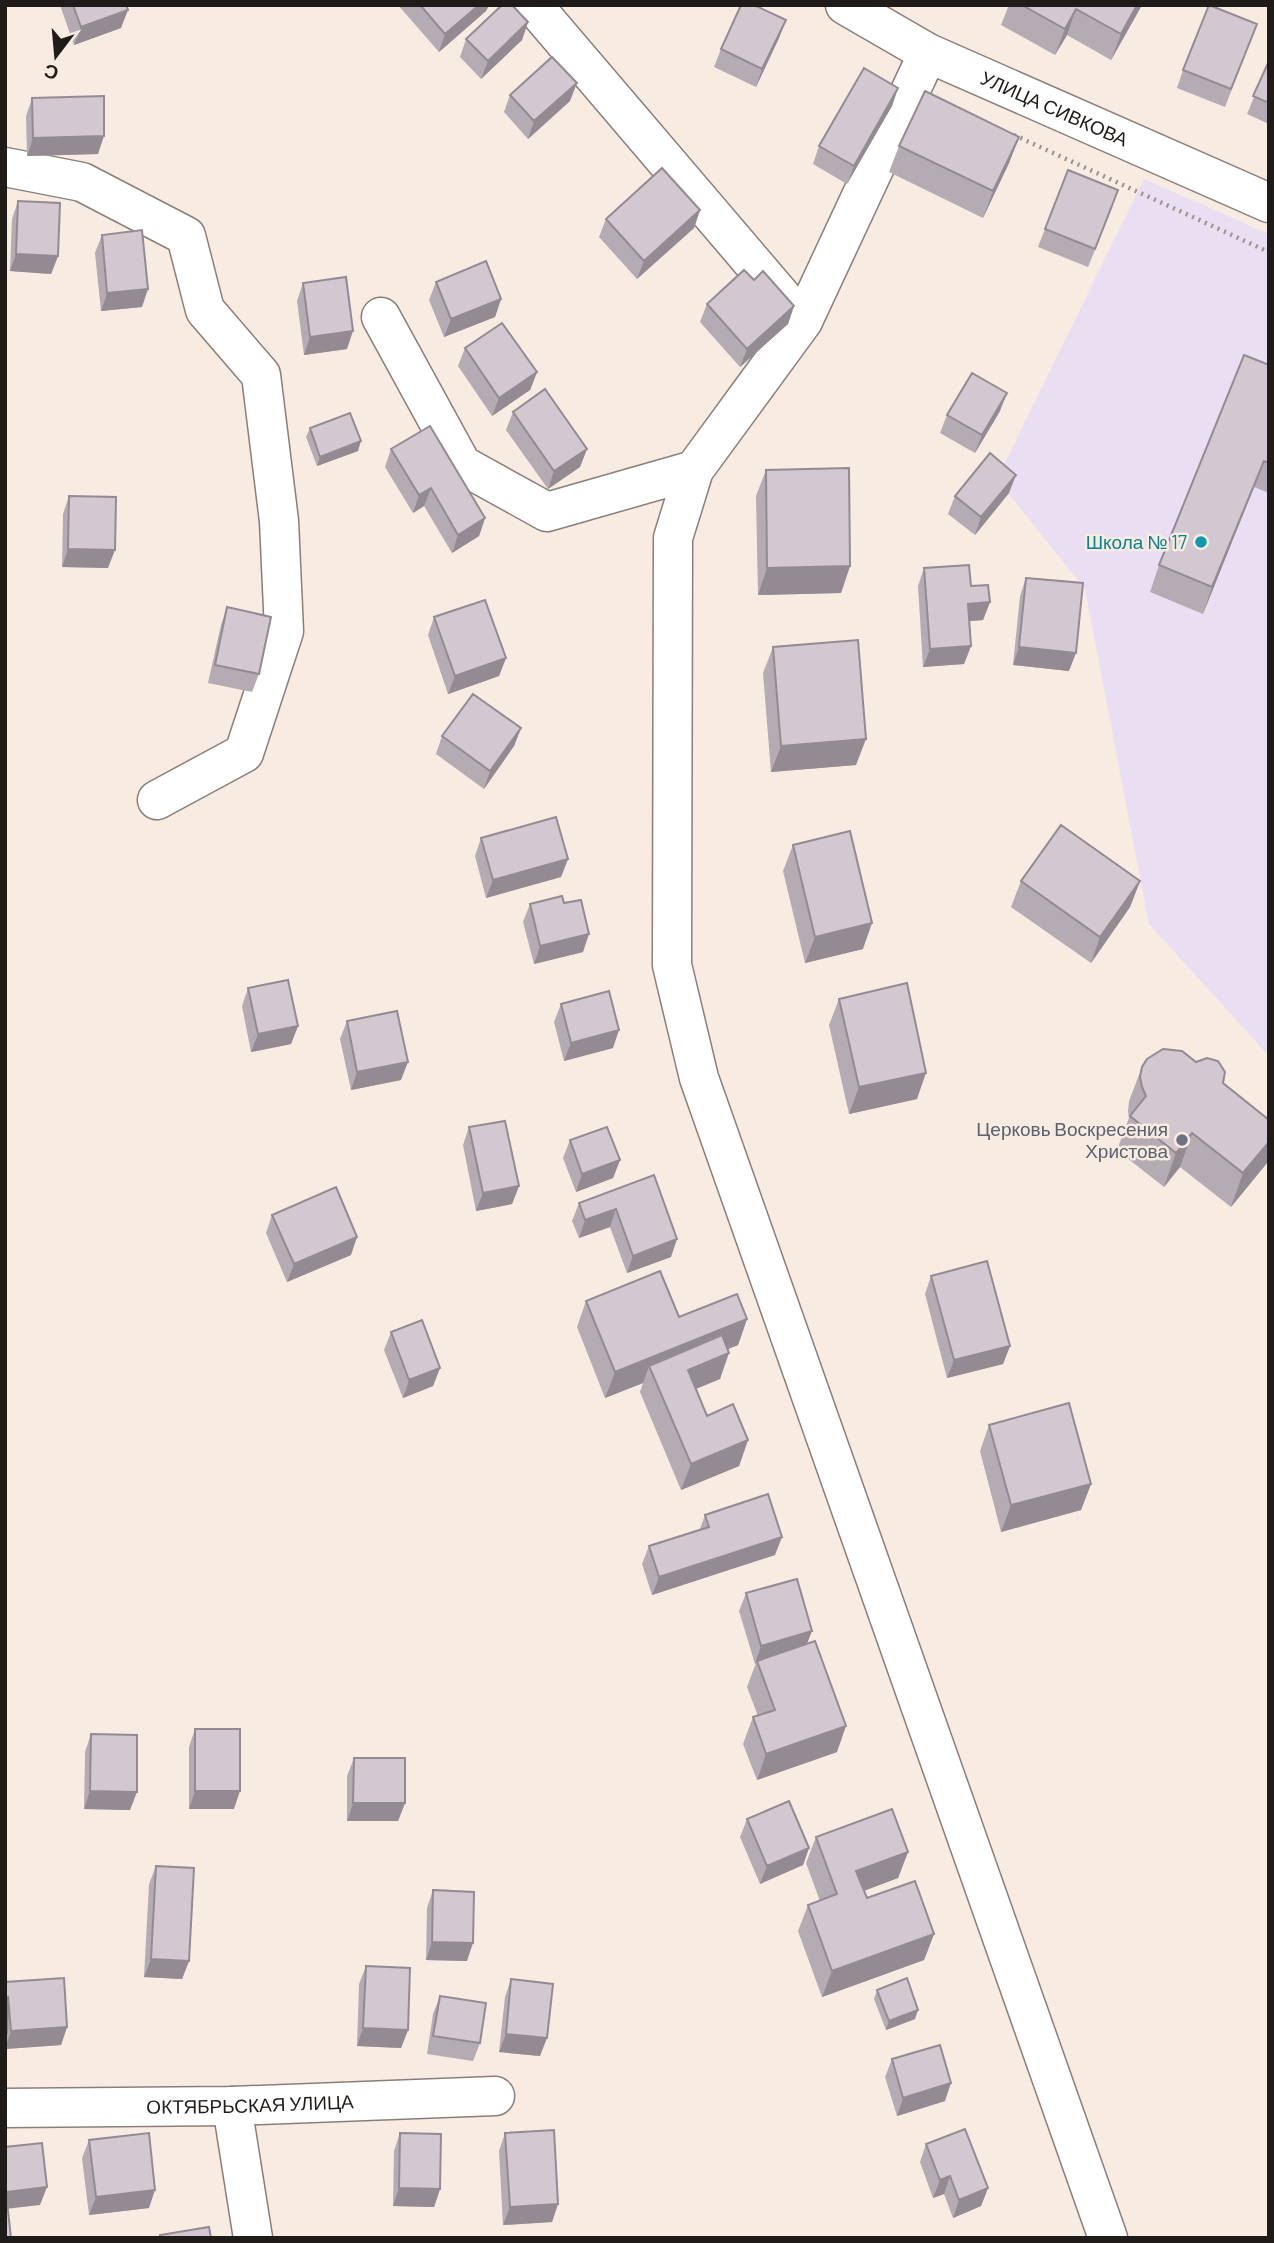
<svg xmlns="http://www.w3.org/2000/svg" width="1274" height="2243" font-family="Barlow,sans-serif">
<rect width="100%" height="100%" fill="#f7ebe2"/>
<!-- education -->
<path fill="#eadef3" d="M1144,179L1269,234V1056L1149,924L1085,589L997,479Z"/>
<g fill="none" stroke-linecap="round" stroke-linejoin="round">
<defs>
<g id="minor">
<path d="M533,5L794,311"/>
<path id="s1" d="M845,5L928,53L1269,203"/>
<path d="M928,53L803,321L694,470L673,538L672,965L699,1078L1108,2238"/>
<path d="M5,167L82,182L186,236L205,310L261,375L279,521L284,631L244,753L157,800"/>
<path d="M381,317L462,465L547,512L694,470"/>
<path d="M232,2106L253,2238"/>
<path id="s2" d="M5,2108L232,2106L495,2096"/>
</g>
</defs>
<!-- minor casing -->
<use href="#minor" stroke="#8a7f78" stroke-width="41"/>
<!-- path -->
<path stroke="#9b928c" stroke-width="4.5" stroke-dasharray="2 5" stroke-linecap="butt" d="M1014,135L1269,252"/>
<!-- minor -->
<use href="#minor" stroke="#fff" stroke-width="38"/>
</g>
<!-- wall -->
<path fill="#b5abb3" d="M60,5H126L121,28L74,45Z
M398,5H489L486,11L439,52Z
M1009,5H1142L1111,60L1067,35L1055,55L1001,25Z
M528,22L522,40L481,79L460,57L466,39Z
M779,38L756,87L714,67L721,49Z
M1250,42L1225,107L1177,88L1183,70Z
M1269,61V124L1247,114Z
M898,88L892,106L847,184L813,164L819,146Z
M510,95L570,101L528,139L504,112Z
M32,98L98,154L27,156L26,116Z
M1019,137L1009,163L983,218L889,172L899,146Z
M18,201L58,256L51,274L10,271L12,219Z
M1112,208L1088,267L1038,247L1045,229Z
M700,210L694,228L637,279L599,237L606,219Z
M102,235L142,307L101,311L95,253Z
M754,280L794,306L788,324L740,367L700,322L707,304Z
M436,282L501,299L495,317L444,337L429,300Z
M303,283L347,349L304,355L297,301Z
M465,348L537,372L530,390L492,416L458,366Z
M1269,365V493L1254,487L1203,614L1150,592L1159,565Z
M1000,411L975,453L940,433L947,415Z
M513,412L587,449L580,467L548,489L506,430Z
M310,428L358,451L317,466L306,437Z
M391,449L485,518L479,536L452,553L424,506L413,513L385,467Z
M766,470L850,566L841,593L758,595L756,496Z
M1009,493L975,535L948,514L955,496Z
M69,496L108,568L62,567L63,514Z
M924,568L971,586L990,602L983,620L969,621L971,646L964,664L923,667L918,586Z
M1026,578L1069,671L1013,665L1020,596Z
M227,607L259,674L252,692L208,683L221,625Z
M434,617L506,658L499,676L448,694L428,635Z
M773,647L856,765L771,772L763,673Z
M521,728L514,746L484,789L436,754L442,736Z
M481,838L568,859L561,877L486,898L475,856Z
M793,845L863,949L805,963L783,871Z
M1021,881H1140L1130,907L1091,963L1011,907Z
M564,903L583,952L534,964L523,922L530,904Z
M248,988L298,1026L291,1044L251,1052L242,1006Z
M839,999L917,1099L849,1114L829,1025Z
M561,1004L613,1048L564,1061L554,1022Z
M347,1021L401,1080L351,1090L340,1039Z
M1142,1067L1223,1083L1269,1120V1158L1267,1163L1231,1207L1180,1167L1164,1187L1117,1150L1129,1118L1128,1111L1129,1101Z
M469,1127L519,1186L512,1204L476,1211L463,1145Z
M570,1140L620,1160L613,1178L576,1192L563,1158Z
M654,1175L671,1257L627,1273L610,1227L579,1238L572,1221L579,1203Z
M272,1215L351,1255L287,1282L266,1233Z
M931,1276L1010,1346L1003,1364L947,1378L925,1294Z
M586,1301L679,1317L747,1319L738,1345L728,1349L720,1379L696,1389L707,1416L748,1440L739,1466L681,1490L640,1392L643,1383L605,1398L577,1327Z
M391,1332L440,1368L433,1386L403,1398L384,1350Z
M989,1425L1091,1484L1081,1510L1001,1532L980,1451Z
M705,1515L775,1555L652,1595L642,1564L649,1546L700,1529Z
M746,1593L807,1643L837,1752L757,1780L743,1744L753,1717L758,1716L747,1687L756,1663L755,1664L739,1611Z
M195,1729L234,1809H189V1747Z
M91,1734L130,1810L84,1809L85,1752Z
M354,1758L405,1803L398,1821H347V1776Z
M747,1819L809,1848L803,1865L760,1884L740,1837Z
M816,1837L908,1852L898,1878L864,1891L867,1898L934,1934L924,1960L822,1997L798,1931L808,1905L820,1901L806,1863Z
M156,1866L189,1961L182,1979L144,1977L149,1884Z
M433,1890L467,1961L426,1960L427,1908Z
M366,1966L408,2030L401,2048L357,2046L359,1984Z
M511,1979L540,2056L499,2052L505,1997Z
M5,1982L67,2027L61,2045L5,2049Z
M877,1990L915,2019L886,2030L874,1999Z
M440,1996L480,2043L473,2061L427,2054L433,2014Z
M892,2059L945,2101L897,2116L885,2077Z
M400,2133L440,2189L434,2207L393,2206L394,2151Z
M505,2133L558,2204L552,2222L503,2225L499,2151Z
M89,2140L149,2208L89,2215L82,2158Z
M926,2144L988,2188L981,2206L953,2218L944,2194L933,2198L920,2162Z"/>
<!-- shaded-wall -->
<path fill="#948b92" d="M479,5H489L486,11L439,52L445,34Z
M1137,5H1142L1111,60L1121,34Z
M1076,9L1067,35L1055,55L1065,29Z
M128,10L121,28L74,45L81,27Z
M786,20L779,38L756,87L762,69Z
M528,22L522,40L481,79L488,61Z
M577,83L570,101L528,139L534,121Z
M898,88L892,106L847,184L854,166Z
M104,136L98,154L27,156L33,138Z
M1019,137L1009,163L983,218L993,191Z
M700,210L694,228L637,279L644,261Z
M16,254L58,256L51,274L10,271Z
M148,289L142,307L101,311L107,293Z
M501,299L495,317L444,337L451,319Z
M794,306L788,324L740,367L747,349Z
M353,331L347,349L304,355L310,337Z
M537,372L530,390L492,416L499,398Z
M1007,393L1000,411L975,453L982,435Z
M361,441L358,451L317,466L320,457Z
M587,449L580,467L548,489L554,471Z
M1264,461L1254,487L1203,614L1212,587Z
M1016,475L1009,493L975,535L981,517Z
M431,488L424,506L413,513L419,495Z
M485,518L479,536L452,553L458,535Z
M68,549L115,550L108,568L62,567Z
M850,566L841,593L758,595L767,568Z
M990,602L983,620L961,622L968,604Z
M971,646L964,664L923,667L930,649Z
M1019,647L1076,653L1069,671L1013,665Z
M506,658L499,676L448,694L455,676Z
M521,728L514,746L484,789L490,771Z
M866,739L856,765L771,772L781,746Z
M568,859L561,877L486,898L493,880Z
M1140,881L1130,907L1091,963L1100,937Z
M872,923L863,949L805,963L815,937Z
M589,934L583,952L534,964L540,946Z
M298,1026L291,1044L251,1052L258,1034Z
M619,1030L613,1048L564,1061L571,1043Z
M408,1062L401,1080L351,1090L357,1072Z
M926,1073L917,1099L849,1114L859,1087Z
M1192,1133L1180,1167L1164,1187L1176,1153Z
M1269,1142V1158L1267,1163L1231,1207L1243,1173Z
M620,1160L613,1178L576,1192L582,1174Z
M519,1186L512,1204L476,1211L483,1193Z
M616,1209L610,1227L579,1238L585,1220Z
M357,1237L351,1255L287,1282L294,1264Z
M677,1239L671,1257L627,1273L633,1256Z
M747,1319L738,1345L654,1378L649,1366L643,1383L605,1398L615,1372Z
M1010,1346L1003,1364L947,1378L954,1360Z
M729,1353L720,1379L678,1396L688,1370Z
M440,1368L433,1386L403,1398L409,1380Z
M748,1440L739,1466L681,1490L691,1464Z
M1091,1484L1081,1510L1001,1532L1011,1505Z
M782,1537L775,1555L652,1595L659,1577Z
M812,1631L805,1649L757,1661L756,1663L755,1664L761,1646Z
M846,1726L837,1752L757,1780L766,1754Z
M90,1791L137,1792L130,1810L84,1809Z
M195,1791H240L234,1809H189Z
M353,1803H405L398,1821H347Z
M809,1848L803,1865L760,1884L767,1866Z
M908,1852L898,1878L847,1897L856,1871Z
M934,1934L924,1960L822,1997L832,1971Z
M432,1942L473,1943L467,1961L426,1960Z
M151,1959L189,1961L182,1979L144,1977Z
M918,2010L915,2019L886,2030L889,2021Z
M67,2027L61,2045L5,2049L11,2031Z
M363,2028L408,2030L401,2048L357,2046Z
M506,2034L547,2038L540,2056L499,2052Z
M951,2083L945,2101L897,2116L903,2098Z
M950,2176L944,2194L933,2198L940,2180Z
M47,2187L40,2205L5,2209L6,2192Z
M399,2188L440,2189L434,2207L393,2206Z
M988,2188L981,2206L953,2218L959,2200Z
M155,2190L149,2208L89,2215L96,2197Z
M558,2204L552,2222L503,2225L510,2207Z"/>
<!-- building -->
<path fill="#d3c7d0" stroke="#948b92" stroke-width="2" d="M73,5H126L128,10L81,27Z
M420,5H479L445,34Z
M502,5H512L528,22L488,61L466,39Z
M741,5H754L786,20L762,69L721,49Z
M1022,5H1137L1121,34L1076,9L1065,29Z
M1209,5L1257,24L1231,89L1183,70Z
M552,57L577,83L534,121L510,95Z
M1269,61V103L1253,96Z
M864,68L898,88L854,166L819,146Z
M925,91L1019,137L993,191L899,146Z
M104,96V136L33,138L32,98Z
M662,168L700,210L644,261L606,219Z
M1068,170L1118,190L1095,249L1045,229Z
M18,201L60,203L58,256L16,254Z
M142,230L148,289L107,293L102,235Z
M486,261L501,299L451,319L436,282Z
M744,270L754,280L763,271L794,306L747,349L707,304Z
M346,277L353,331L310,337L303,283Z
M502,323L537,372L499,398L465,348Z
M1244,355L1269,365V463L1264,461L1212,587L1159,565Z
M972,373L1007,393L982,435L947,415Z
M545,389L587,449L554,471L513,412Z
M350,413L361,441L320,457L310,428Z
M430,426L485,518L458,535L431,488L419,495L391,449Z
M990,453L1016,475L981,517L955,496Z
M849,468L850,566L767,568L766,470Z
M69,496L116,497L115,550L68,549Z
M969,565L971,586L988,585L990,602L968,604L971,646L930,649L924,568Z
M1026,578L1083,583L1076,653L1019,647Z
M485,600L506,658L455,676L434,617Z
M227,607L271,617L259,674L215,665Z
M858,640L866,739L781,746L773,647Z
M473,694L521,728L490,771L442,736Z
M556,817L568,859L493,880L481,838Z
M1061,825L1140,881L1100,937L1021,881Z
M850,831L872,923L815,937L793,845Z
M562,896L564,903L581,900L589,934L540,946L530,904Z
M288,980L298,1026L258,1034L248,988Z
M907,983L926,1073L859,1087L839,999Z
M609,991L619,1030L571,1043L561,1004Z
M397,1011L408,1062L357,1072L347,1021Z
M1163,1049L1182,1051L1196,1062L1207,1058L1218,1061L1225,1072L1223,1083L1269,1120V1142L1243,1173L1192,1133L1176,1153L1130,1116L1146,1096L1142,1087L1140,1077L1142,1067L1147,1059Z
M505,1121L519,1186L483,1193L469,1127Z
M607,1127L620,1160L582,1174L570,1140Z
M654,1175L677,1239L633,1256L616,1209L585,1220L579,1203Z
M336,1187L357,1237L294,1264L272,1215Z
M987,1261L1010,1346L954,1360L931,1276Z
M660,1271L679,1317L737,1294L747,1319L615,1372L586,1301Z
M422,1320L440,1368L409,1380L391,1332Z
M722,1335L729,1353L688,1370L707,1416L733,1404L748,1440L691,1464L649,1366Z
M1069,1403L1091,1484L1011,1505L989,1425Z
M768,1494L782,1537L659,1577L649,1546L709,1527L705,1515Z
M797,1579L812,1631L761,1646L746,1593Z
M815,1641L846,1726L766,1754L753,1717L775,1710L757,1661Z
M195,1729H240V1791H195Z
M91,1734L137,1735V1792L90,1791Z
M354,1758H405V1803H353Z
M789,1801L809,1848L767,1866L747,1819Z
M892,1809L908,1852L856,1871L867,1898L915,1881L934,1934L832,1971L808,1905L837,1894L816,1837Z
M156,1866L194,1868L189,1961L151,1959Z
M433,1890L474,1892L473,1943L432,1942Z
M366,1966L410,1968L408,2030L363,2028Z
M64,1978L67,2027L11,2031L8,1996L7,2033H5V1982Z
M907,1978L918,2010L889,2021L877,1990Z
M511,1979L553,1984L547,2038L506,2034Z
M440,1996L486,2003L480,2043L433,2036Z
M940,2045L951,2083L903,2098L892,2059Z
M965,2129L988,2188L959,2200L950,2176L940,2180L926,2144Z
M554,2130L558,2204L510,2207L505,2133Z
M149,2133L155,2190L96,2197L89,2140Z
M400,2133L441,2134L440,2189L399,2188Z
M42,2143L47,2187L6,2192L11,2238H5V2147Z
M209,2227L211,2238H160V2235Z"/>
<!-- markers -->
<circle fill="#0f9aa8" stroke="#f7ebe2" stroke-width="2.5" cx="1201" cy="542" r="7"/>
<circle fill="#6b7280" stroke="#f7ebe2" stroke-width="2.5" cx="1182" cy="1140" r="7"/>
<g text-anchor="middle" stroke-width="5" stroke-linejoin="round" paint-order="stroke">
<!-- street labels -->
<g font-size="19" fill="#1f1b18" stroke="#f7ebe2">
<text dy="7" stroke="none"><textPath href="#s1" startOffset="234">УЛИЦА СИВКОВА</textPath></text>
<text dy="7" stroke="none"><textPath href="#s2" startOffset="245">ОКТЯБРЬСКАЯ УЛИЦА</textPath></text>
</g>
<!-- culture labels -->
<g font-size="19" fill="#0d838f" stroke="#f7ebe2" text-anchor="end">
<text x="1187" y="549">Школа № 17</text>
</g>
<!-- worship labels -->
<g font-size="19" fill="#5b616d" stroke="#f7ebe2" text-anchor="end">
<text x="1168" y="1136">Церковь Воскресения<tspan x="1168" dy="22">Христова</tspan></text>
</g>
</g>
<!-- border -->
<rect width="1274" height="2243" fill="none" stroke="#1f1b18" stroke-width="14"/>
<!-- north arrow -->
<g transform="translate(56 56) rotate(196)" stroke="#f7ebe2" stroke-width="5" paint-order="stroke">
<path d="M0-5L12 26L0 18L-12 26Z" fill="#1f1b18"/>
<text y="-10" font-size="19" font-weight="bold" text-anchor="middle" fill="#1f1b18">С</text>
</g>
</svg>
